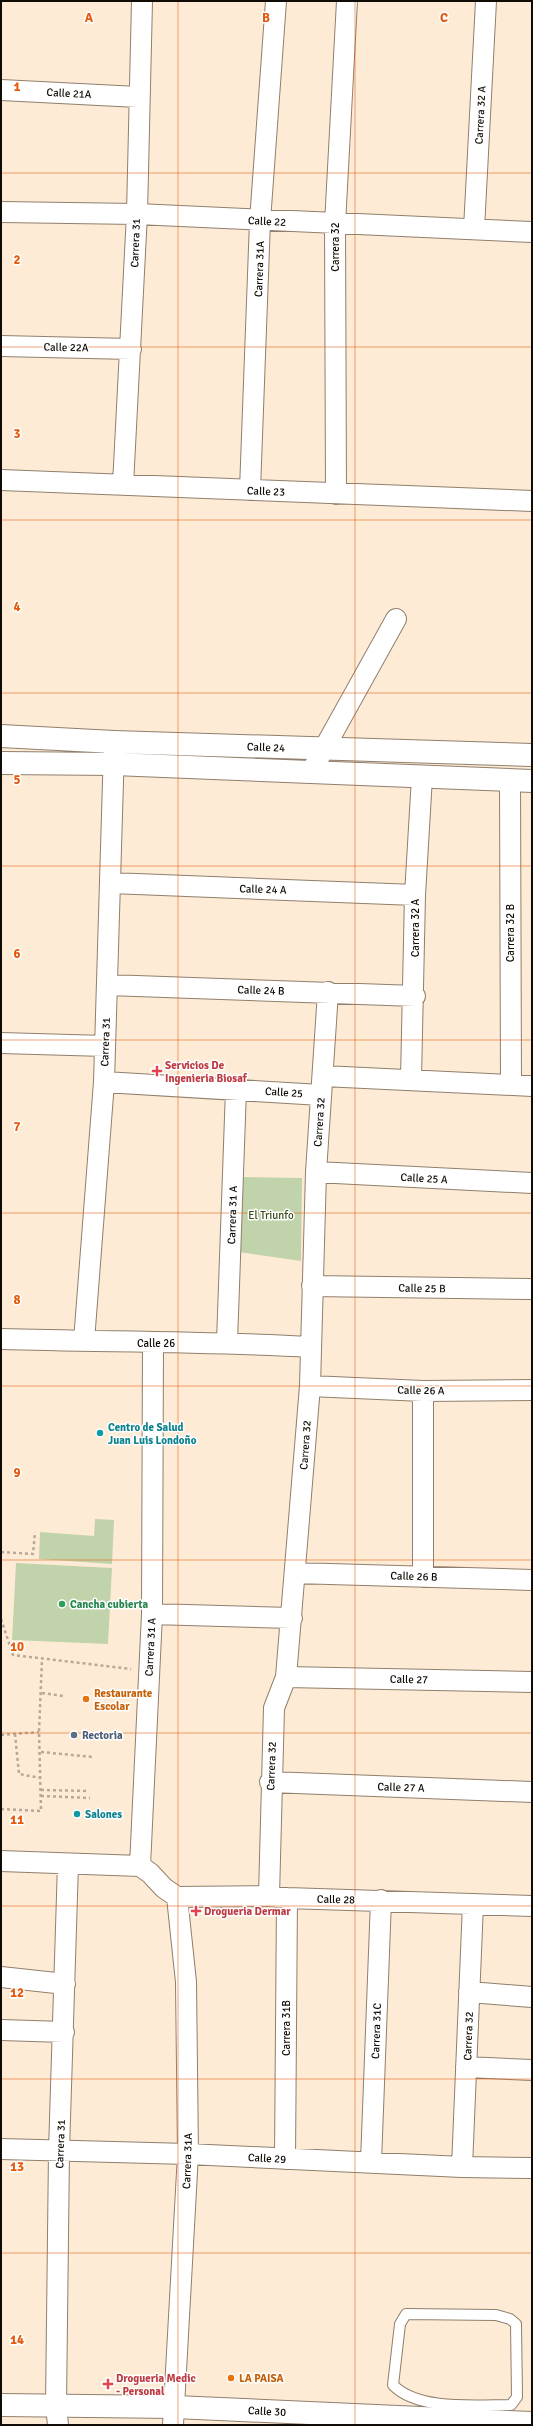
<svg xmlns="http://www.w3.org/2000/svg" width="533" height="2426" font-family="Signika,sans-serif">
<rect width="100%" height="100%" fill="#feebd6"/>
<!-- green -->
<path fill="#c0d3aa" d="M242,1177L302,1178L301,1261L239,1252Z
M95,1519L114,1520L112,1564L39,1559L40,1532L94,1536Z
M16,1563L112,1568L108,1644L12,1640Z"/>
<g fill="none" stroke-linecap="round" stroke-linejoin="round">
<defs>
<path id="lane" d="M406,2314L496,2315L510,2319L516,2324L517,2397L511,2405C477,2405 418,2411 393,2385L400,2324Z"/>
<path id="street" d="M1,90L138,97
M1,212L137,214L532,232
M474,229L486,1
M1,346L131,349
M1,480L532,501
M123,485L137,214L142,1
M250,490L260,221L276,1
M336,494L335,224L347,1
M311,772L396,619
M510,780L511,1085
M111,883L415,895
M108,985L415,996
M1,1043L105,1046
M323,1076L532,1086
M411,1079L415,895L422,777
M104,1082L321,1095
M316,1172L532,1183
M312,1286L532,1289
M1,1339C104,1342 208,1341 311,1347
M84,1341L104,1082L114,748
M227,1342L236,1089
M153,1343L152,1614L140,1866L150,1873L164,1888L177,1897L269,1896L287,1898L532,1906
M310,1386L423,1391L532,1390
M295,1573L532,1580
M423,1577V1391
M152,1614L292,1618
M286,1677L532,1682
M270,1782L532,1792
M1,1861L140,1866
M269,1896L274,1708L286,1677L310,1386L316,1172L328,992
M1,1977L65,1984
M469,1992L532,1997
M1,2030L64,2032
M466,2067L532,2070
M1,2149L188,2154L462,2167L532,2168
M285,2159L287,1898
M371,2162L381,1900
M462,2167L473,1904
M58,2425L56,2406L59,2151L68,1864
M173,2425L188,2154L186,1982L177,1897"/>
<path id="secondary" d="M1,736L114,742L532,755
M1,763L114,764L532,781
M1,2405L175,2407L532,2423"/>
</defs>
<!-- lane casing -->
<use href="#lane" stroke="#907f6c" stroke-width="12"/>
<!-- street casing -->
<use href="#street" stroke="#907f6c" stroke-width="22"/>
<!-- secondary casing -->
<use href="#secondary" stroke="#907f6c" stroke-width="24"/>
<!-- path -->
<path stroke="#b7a897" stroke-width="2.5" stroke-dasharray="3 3" stroke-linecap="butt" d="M1,1552L33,1554L35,1532
M1,1619L13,1655L131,1669
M42,1693L63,1696
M15,1734L19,1774L41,1778
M1,1735L39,1732
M41,1752L93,1757
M41,1790L89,1791
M41,1796L90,1798
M1,1809L41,1811L39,1732L42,1659"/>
<!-- lane -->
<use href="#lane" stroke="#fff" stroke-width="10"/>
<!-- street -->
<use href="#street" stroke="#fff" stroke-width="20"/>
<!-- secondary -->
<use href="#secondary" stroke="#fff" stroke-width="22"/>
</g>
<!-- grid -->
<path fill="none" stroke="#e8590c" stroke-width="1" stroke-opacity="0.55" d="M178,1V2425M355,1V2425M1,173H532M1,347H532M1,520H532M1,693H532M1,866H532M1,1040H532M1,1213H532M1,1386H532M1,1560H532M1,1733H532M1,1906H532M1,2079H532M1,2253H532"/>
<!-- markers -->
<g fill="#e0444e" stroke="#fff" stroke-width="1.5">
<path d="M155 1065h4v4h4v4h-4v4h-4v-4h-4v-4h4z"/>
<path d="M194 1905h4v4h4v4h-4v4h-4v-4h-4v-4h4z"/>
<path d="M106 2378h4v4h4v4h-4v4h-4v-4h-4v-4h4z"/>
</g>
<g fill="#0f9aa8" stroke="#fff" stroke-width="1.5">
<circle cx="100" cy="1433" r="4"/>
<circle cx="77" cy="1814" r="4"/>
</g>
<circle fill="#2e9e5b" stroke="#fff" stroke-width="1.5" cx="62" cy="1604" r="4"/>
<g fill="#e8710a" stroke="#fff" stroke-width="1.5">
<circle cx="86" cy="1699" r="4"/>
<circle cx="231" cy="2378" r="4"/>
</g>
<circle fill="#5c6f8a" stroke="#fff" stroke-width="1.5" cx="74" cy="1735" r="4"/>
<g text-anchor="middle" stroke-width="3" stroke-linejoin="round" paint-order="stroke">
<!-- street labels -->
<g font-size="11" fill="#110b05" stroke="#fff">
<text transform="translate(69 93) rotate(3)" y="4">Calle 21A</text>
<text transform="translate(480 115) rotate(-87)" y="4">Carrera 32 A</text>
<text transform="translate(267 221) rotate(3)" y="4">Calle 22</text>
<text transform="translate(135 243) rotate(-88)" y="4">Carrera 31</text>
<text transform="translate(335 247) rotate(-90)" y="4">Carrera 32</text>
<text transform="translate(259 269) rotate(-88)" y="4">Carrera 31A</text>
<text transform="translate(66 347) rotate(1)" y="4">Calle 22A</text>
<text transform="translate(266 491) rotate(2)" y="4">Calle 23</text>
<text transform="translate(266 747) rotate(2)" y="4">Calle 24</text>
<text transform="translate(263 889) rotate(2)" y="4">Calle 24 A</text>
<text transform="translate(415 928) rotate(-90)" y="4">Carrera 32 A</text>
<text transform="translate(510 933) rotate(-90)" y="4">Carrera 32 B</text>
<text transform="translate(261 990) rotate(2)" y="4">Calle 24 B</text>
<text transform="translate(105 1042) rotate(-88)" y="4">Carrera 31</text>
<text transform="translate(284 1092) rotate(4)" y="4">Calle 25</text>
<text transform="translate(319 1122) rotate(-86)" y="4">Carrera 32</text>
<text transform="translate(424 1178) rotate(3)" y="4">Calle 25 A</text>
<text transform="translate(232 1215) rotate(-88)" y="4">Carrera 31 A</text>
<text transform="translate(422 1288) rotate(1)" y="4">Calle 25 B</text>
<text x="156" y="1347">Calle 26</text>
<text transform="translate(421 1390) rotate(1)" y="4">Calle 26 A</text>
<text transform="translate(305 1445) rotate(-86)" y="4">Carrera 32</text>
<text transform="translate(414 1576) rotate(2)" y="4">Calle 26 B</text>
<text transform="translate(150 1647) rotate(-87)" y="4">Carrera 31 A</text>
<text transform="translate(409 1679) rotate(1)" y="4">Calle 27</text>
<text transform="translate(271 1766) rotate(-88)" y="4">Carrera 32</text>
<text transform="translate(401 1787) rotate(2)" y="4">Calle 27 A</text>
<text transform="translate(336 1899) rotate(1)" y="4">Calle 28</text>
<text transform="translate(286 2028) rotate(-90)" y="4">Carrera 31B</text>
<text transform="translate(376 2031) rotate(-88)" y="4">Carrera 31C</text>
<text transform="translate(468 2036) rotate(-88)" y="4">Carrera 32</text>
<text transform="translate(60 2144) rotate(-88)" y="4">Carrera 31</text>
<text transform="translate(267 2158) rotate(3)" y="4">Calle 29</text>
<text transform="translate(187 2161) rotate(-88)" y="4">Carrera 31A</text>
<text transform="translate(267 2411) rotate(3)" y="4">Calle 30</text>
</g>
<!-- health labels -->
<g font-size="11" font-weight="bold" fill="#be3a42" stroke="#fff" text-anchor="start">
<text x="165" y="1069">Servicios De<tspan x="165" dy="13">Ingenieria Biosaf</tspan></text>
<text x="204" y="1915">Drogueria Dermar</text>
<text x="116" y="2382">Drogueria Medic<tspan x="116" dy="13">- Personal</tspan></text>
</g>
<!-- park labels -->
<g font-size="11" fill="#344715" stroke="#fff">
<text x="271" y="1219">El Triunfo</text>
</g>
<!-- culture labels -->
<g font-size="11" font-weight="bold" fill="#0d838f" stroke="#fff" text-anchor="start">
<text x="108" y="1431">Centro de Salud<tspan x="108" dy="13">Juan Luis Londoño</tspan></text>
<text x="85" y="1818">Salones</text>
</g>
<!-- leisure labels -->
<g font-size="11" font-weight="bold" fill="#27864d" stroke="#fff" text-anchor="start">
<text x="70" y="1608">Cancha cubierta</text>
</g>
<!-- food labels -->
<g font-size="11" font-weight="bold" fill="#c56008" stroke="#fff" text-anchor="start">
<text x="94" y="1697">Restaurante<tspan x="94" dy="13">Escolar</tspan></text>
<text x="239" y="2382">LA PAISA</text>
</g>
<!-- service labels -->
<g font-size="11" font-weight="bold" fill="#4e5e75" stroke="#fff" text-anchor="start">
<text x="82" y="1739">Rectoria</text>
</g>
</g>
<g font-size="13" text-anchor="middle" font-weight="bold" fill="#e8590c" stroke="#fff" stroke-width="3" stroke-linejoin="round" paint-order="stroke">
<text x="89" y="22">A</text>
<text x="266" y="22">B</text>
<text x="444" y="22">C</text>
<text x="17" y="91">1</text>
<text x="17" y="264">2</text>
<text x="17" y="438">3</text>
<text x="17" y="611">4</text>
<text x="17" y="784">5</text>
<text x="17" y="958">6</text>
<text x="17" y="1131">7</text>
<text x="17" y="1304">8</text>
<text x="17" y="1477">9</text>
<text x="17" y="1651">10</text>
<text x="17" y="1824">11</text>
<text x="17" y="1997">12</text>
<text x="17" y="2171">13</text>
<text x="17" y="2344">14</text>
</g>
<!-- border -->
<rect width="533" height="2426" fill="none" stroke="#110b05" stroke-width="4"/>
</svg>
